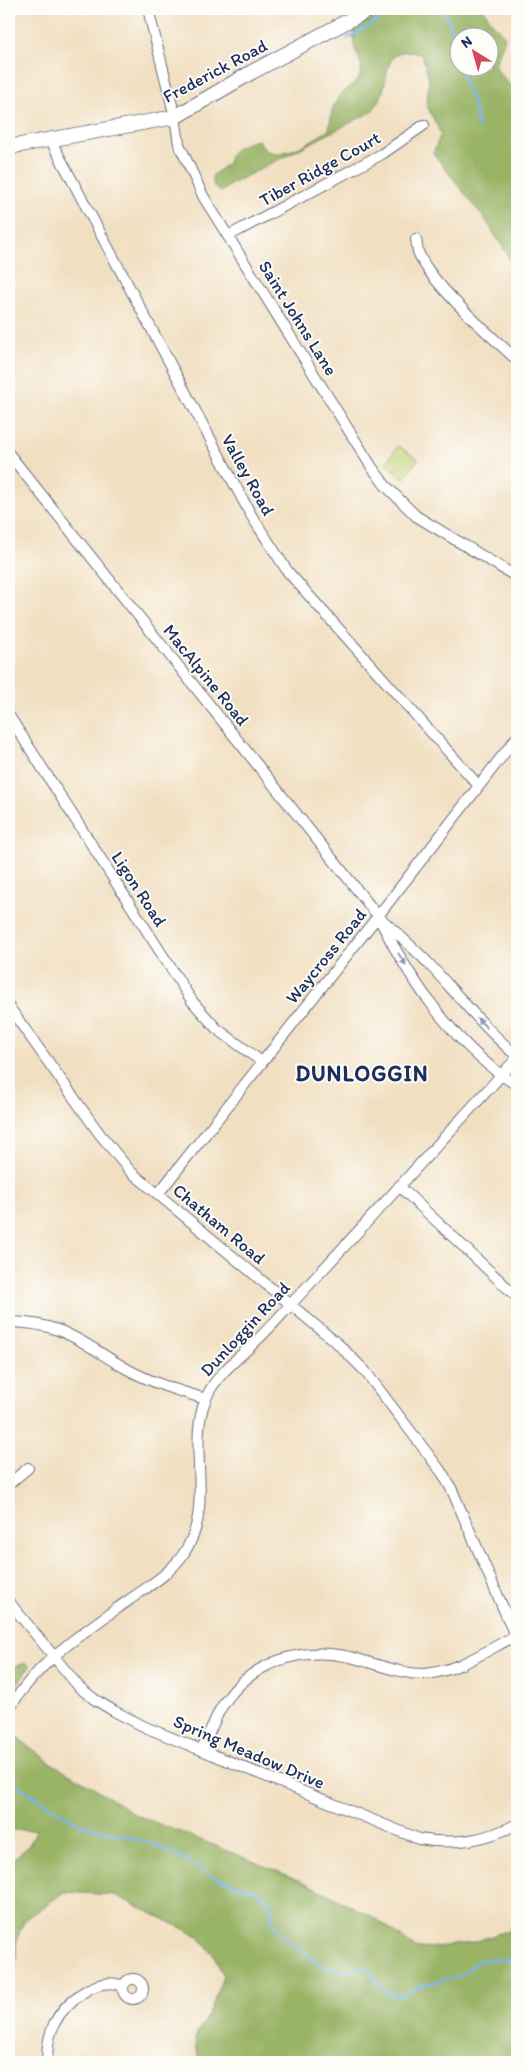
<svg xmlns="http://www.w3.org/2000/svg" width="526" height="2071" font-family="Itim,sans-serif">
<rect width="100%" height="100%" fill="#fdfcf7"/>
<filter id="ink" filterUnits="userSpaceOnUse"><feTurbulence type="fractalNoise" baseFrequency=".02" numOctaves="2"/><feDisplacementMap in="SourceGraphic" scale="10" xChannelSelector="R" yChannelSelector="G"/><feConvolveMatrix kernelMatrix="1 2 1 2 8 2 1 2 1" color-interpolation-filters="sRGB"/></filter>
<filter id="wash" filterUnits="userSpaceOnUse"><feTurbulence type="fractalNoise" baseFrequency=".0096" numOctaves="4" result="noise"/><feDisplacementMap in="SourceGraphic" scale="20" xChannelSelector="R" yChannelSelector="G"/><feGaussianBlur stdDeviation="1.12" result="paint"/><feColorMatrix in="noise" values="0 0 0 0 0 0 0 0 0 0 0 0 0 0 0 0 0 1.4 0 .05"/><feComposite in="paint" operator="in"/></filter>
<g filter="url(#wash)">
<rect width="100%" height="100%" fill="#f1dfc1"/>
<!-- green -->
<path fill="#c3d274" stroke="#6f8069" d="M398,446L418,459L404,479L386,463Z"/>
<!-- forest -->
<path fill="#9ab466" stroke="#5a7262" fill-rule="evenodd" d="M380,9H484L489,19L505,37C503,47 497,56 495,67L517,94V270L487,222L433,153L441,134L427,106L429,79L422,55C382,40 390,78 380,99C378,104 374,108 371,112L233,183L221,192L214,187L212,176L228,163L231,153L237,147L250,142L258,140L267,151C289,158 310,141 329,130L332,110L338,97L359,79L362,67L354,46V30ZM458,38H488V68H458Z
M25,1663L30,1666L9,1695V1666L15,1667Z
M13,1734L51,1763L95,1788L136,1815L201,1840L304,1882L375,1918L417,1949L471,1943L517,1927V2062H199L195,2038L211,2009L223,1976L214,1955L198,1936L115,1895L64,1892L24,1921L17,1939L15,1971L9,1989V1862L28,1847L37,1830H9V1740Z"/>
<g fill="none" stroke-linecap="round" stroke-linejoin="round">
<!-- stream -->
<path stroke="#77b4e9" stroke-width="2.5" d="M443,9L448,18L458,56
M347,39L380,19L421,9
M461,68L462,77L474,106L478,128
M9,1780L79,1824L147,1842L180,1857L215,1878L257,1891L266,1897L270,1904L272,1912V1922L282,1936L320,1965L343,1972L362,1967L367,1968C374,1976 381,1991 390,1994C401,1999 413,1989 423,1985C435,1981 449,1981 461,1975C469,1972 471,1964 479,1961C486,1959 510,1959 517,1961"/>
</g>
</g>
<g filter="url(#ink)">
<g fill="none" stroke-linecap="round" stroke-linejoin="round">
<defs>
<path id="minor" d="M148,9L175,117L179,144L203,196L371,466L385,485L416,516L517,577
M50,139L251,515L288,572L479,786
M228,236L382,154L424,125
M416,239C417,244 417,250 419,254C431,284 492,337 517,360
M9,454L378,916C395,932 413,947 429,964C458,995 484,1028 517,1056
M9,716L192,1001L216,1028L262,1062
M381,922C410,981 459,1051 517,1085
M9,1007L99,1133L130,1171L338,1344L365,1371L443,1474L452,1490L517,1640
M399,1186L517,1297
M158,1194L378,916L517,737
M9,1322C66,1323 81,1343 127,1369C152,1383 179,1391 206,1399
M9,1484L28,1468
M9,1602L79,1687L94,1699L114,1711L145,1727L419,1839C454,1845 485,1841 517,1824
M9,1709C38,1661 84,1632 129,1600C149,1586 171,1573 184,1553C218,1503 182,1440 210,1390C222,1370 241,1356 257,1340C270,1328 281,1315 293,1302C368,1221 442,1140 517,1058
M202,1749C208,1736 214,1721 221,1708C249,1662 300,1646 350,1657C374,1663 400,1674 424,1674C457,1672 487,1650 515,1636
M123 1989a10 10 0 1 1 20 0a10 10 0 1 1-20 0Z
M48,2062C46,2049 49,2036 54,2024C65,2002 97,1975 123,1986"/>
<path id="major" d="M9,147L175,117L252,72L370,9"/>
</defs>
<!-- minor casing -->
<use href="#minor" stroke="#666d81" stroke-width="12"/>
<!-- major casing -->
<use href="#major" stroke="#666d81" stroke-width="16"/>
<!-- minor -->
<use href="#minor" stroke="#fff" stroke-width="10"/>
<!-- major -->
<use href="#major" stroke="#fff" stroke-width="14"/>
</g>
<!-- one-way arrows -->
<defs><path id="oneway-solid" d="M-6-.8H1V-3.2L6.5 0L1 3.2V.8H-6Z" transform="scale(1.25)"/></defs>
<g fill="#8d97ae">
<use href="#oneway-solid" transform="translate(402 959) rotate(57)"/>
<use href="#oneway-solid" transform="translate(482 1023) rotate(-134)"/>
</g>
</g>
<g text-anchor="middle" stroke-width="4" stroke-linejoin="round" paint-order="stroke">
<!-- street labels -->
<g font-size="18" fill="#1b2f5e" stroke="#fdfcf7">
<text transform="translate(215 71) rotate(-28)" y="6">Frederick Road</text>
<text transform="translate(320 169) rotate(-29)" y="6">Tiber Ridge Court</text>
<text transform="translate(298 318) rotate(58)" y="6">Saint Johns Lane</text>
<text transform="translate(248 475) rotate(61)" y="6">Valley Road</text>
<text transform="translate(206 675) rotate(51)" y="6">MacAlpine Road</text>
<text transform="translate(139 889) rotate(57)" y="6">Ligon Road</text>
<text transform="translate(326 956) rotate(-51)" y="6">Waycross Road</text>
<text transform="translate(219 1224) rotate(40)" y="6">Chatham Road</text>
<text transform="translate(245 1329) rotate(-47)" y="6">Dunloggin Road</text>
<text transform="translate(249 1752) rotate(23)" y="6">Spring Meadow Drive</text>
</g>
<!-- district labels -->
<g font-size="22" font-weight="bold" letter-spacing="1" fill="#1b2f5e" stroke="#fdfcf7">
<text x="362" y="1081">DUNLOGGIN</text>
</g>
</g>
<!-- margin -->
<rect width="526" height="2071" fill="none" stroke="#fdfcf7" stroke-width="30"/>
<!-- north arrow -->
<g transform="translate(474 52) rotate(323)"><circle r="24" fill="#fdfcf7" stroke="#a3aaba"/>
<path d="M0-4L9 19L0 12L-9 19Z" fill="#d1495b"/>
<text y="-8" font-size="14" font-weight="bold" text-anchor="middle" fill="#1b2f5e">N</text>
</g>
</svg>
